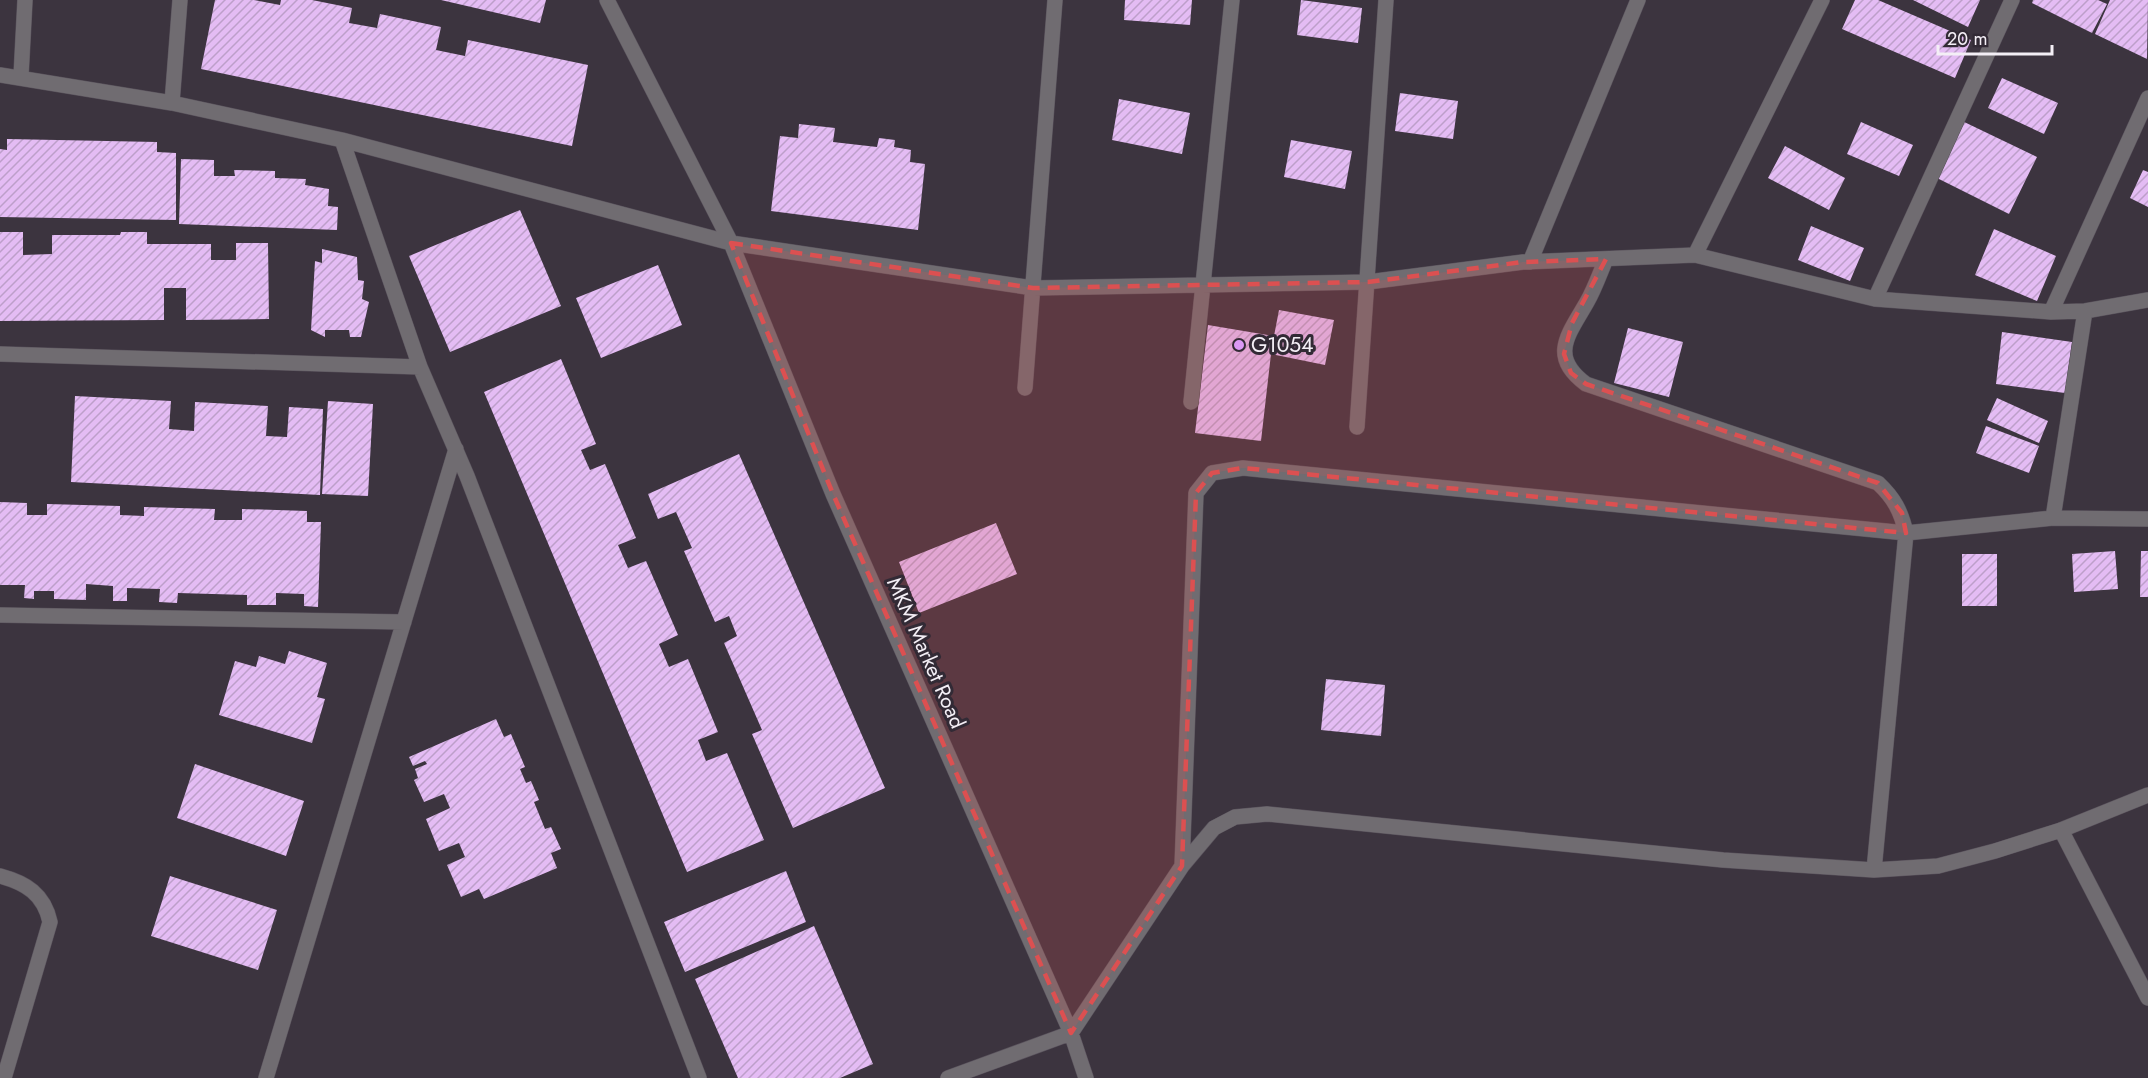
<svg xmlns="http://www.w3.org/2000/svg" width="2148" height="1078" font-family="Jost,sans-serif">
<defs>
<pattern id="building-hatch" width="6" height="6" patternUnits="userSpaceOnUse" patternTransform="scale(1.5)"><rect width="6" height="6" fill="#e4bcf4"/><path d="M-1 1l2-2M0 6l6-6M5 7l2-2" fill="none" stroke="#bd9fca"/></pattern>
</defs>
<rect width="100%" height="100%" fill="#3c343f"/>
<!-- building -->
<path fill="url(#building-hatch)" d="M215,0H254L280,5L281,0H312L352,8L349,23L377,28L380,14L441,27L436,50L465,56L468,40L588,65L572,146L201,69Z
M441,0H546L540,23Z
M1125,0H1192L1190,25L1124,20Z
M1301,0L1362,8L1358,43L1297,35Z
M1855,0H1878L1971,40L1955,78L1842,29Z
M1913,0H1980L1968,27Z
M2033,0H2098L2107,4L2092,33L2032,3Z
M2110,0H2148L2147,59L2095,34Z
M2002,78L2058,103L2044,134L1988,108Z
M1400,93L1458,101L1453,139L1395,131Z
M1119,99L1190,113L1182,154L1112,140Z
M1958,119L2037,157L2009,214L1931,175Z
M1861,122L1913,145L1899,176L1847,154Z
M799,124L835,128L833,142L877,147L879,138L895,140L894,147L911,150L910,162L925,164L918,230L771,211L780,136L798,138Z
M7,139L157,142V152L176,153V220L0,217V149L7,150Z
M1291,140L1352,151L1345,189L1284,177Z
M1785,146L1845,178L1829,210L1768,178Z
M181,159L214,160V176H235L234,170L275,171V178L306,179L305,185L329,189L328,206L338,207L337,230L179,224Z
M2143,170L2148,172V207L2130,198Z
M520,210L561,306L450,352L409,256Z
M1811,226L1864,248L1850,281L1798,260Z
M1994,229L2056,256L2037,301L1975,275Z
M0,232H23V255L52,254V235H120L121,232H147V244H211V260H236V243H268L269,319L186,320V288H164V320L0,321Z
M322,249L357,257L358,280L364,281L362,299L369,302L361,337H350L349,330H325V337L311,330L315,261L322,263Z
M658,265L682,325L601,358L576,298Z
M1279,310L1334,320L1325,365L1271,354L1261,441L1195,433L1208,325L1274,336Z
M1628,328L1683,342L1669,397L1614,383Z
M2002,332L2072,342L2065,393L1996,384Z
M561,359L596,444L581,450L590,470L605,464L636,538L618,545L628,568L646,561L678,635L659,644L669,667L688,659L718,732L698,740L706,761L727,753L764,840L687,872L484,392Z
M75,396L171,401L169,429L194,431L195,402L268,406L266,436L287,437L289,407L323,409L320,495L71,482Z
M1997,398L2048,421L2039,443L1987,420Z
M328,401L373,404L368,496L322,494Z
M1986,426L2039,446L2029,473L1976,453Z
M739,454L885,788L793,828L752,734L762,730L724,643L737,636L729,616L715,622L684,551L692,548L676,512L658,519L648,494Z
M0,502L27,503V515H47V504L120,506V515L144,516V507L215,509L214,520H242V509L307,511V522H321L318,607L304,606V594L276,593V605H247V595L178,593L177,603L159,602L160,589L127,588V601H113V586L86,584V600L54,599V591H34V599L24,598L25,585H0Z
M996,523L1017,574L919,613L899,562Z
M2115,551L2118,589L2074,592L2072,554Z
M2141,551H2148V597H2140Z
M1962,554H1997V606H1962Z
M289,651L327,663L317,697L325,699L312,743L219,715L235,661L256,667L259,656L285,664Z
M1326,679L1385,685L1381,736L1321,730Z
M496,719L504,737L511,734L525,767L520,769L526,783L531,781L539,800L534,802L545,829L551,827L561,849L551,853L557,868L484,899L479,889L461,897L447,865L465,857L459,843L439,851L426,819L450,808L444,794L424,802L414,780L418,778L415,769L427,764L425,761L413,766L409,757Z
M195,764L304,801L286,856L177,818Z
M786,871L806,922L685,972L664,922Z
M170,876L277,910L258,970L151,936Z
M814,926L873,1064L840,1078H738L695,979Z"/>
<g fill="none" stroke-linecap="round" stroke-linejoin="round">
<defs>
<path id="minor" d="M607,0L731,243L833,494L1071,1033L1086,1078
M0,75L172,103L342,140L731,243L1033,288L1368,282L1523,262L1695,255L1875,299L2051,312L2085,311L2148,300
M21,76L25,0
M172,103L180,0
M342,140L420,367L467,476L699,1078
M1695,255L1822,0
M1606,259C1600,273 1595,288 1587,302C1569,334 1548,356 1586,384L1878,483C1894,498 1901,511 1906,533L1874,870
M1530,262L1638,0
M1875,299L2012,0
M2051,312L2148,98
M0,354L420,367
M1025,388L1055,0
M1191,402L1232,0
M1357,427L1386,0
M2053,518L2085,311
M0,615L404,622
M2061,830L2148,998
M1182,866L1196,493L1212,473L1243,468L1906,533L2053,518L2148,519
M0,876C26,883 44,894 50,922L4,1078
M266,1078L456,449
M948,1078L1071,1033L1182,866L1214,828L1235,817L1267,814L1723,860L1874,870L1938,866L1995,851L2061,830L2148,795"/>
</defs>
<!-- minor casing -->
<use href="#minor" stroke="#59525c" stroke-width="16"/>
<!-- minor -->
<use href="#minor" stroke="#706c71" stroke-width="15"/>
</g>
<!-- marked area -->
<path fill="#dc5051" fill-opacity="0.2" stroke="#dc5051" stroke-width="4.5" stroke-dasharray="12 8" stroke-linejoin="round" d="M731,243L1033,288L1368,282L1523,262L1606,259L1572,323L1564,354L1571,373L1586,384L1878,483L1902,513L1906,533L1243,468L1212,473L1196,493L1182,866L1071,1033L833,494Z"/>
<!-- markers -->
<circle fill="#db99f5" stroke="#322a35" stroke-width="2" cx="1239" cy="345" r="6"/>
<g text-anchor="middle" stroke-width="6" stroke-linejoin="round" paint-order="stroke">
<!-- poi labels -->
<g font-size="21" fill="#f4eff6" stroke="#322a35" text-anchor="start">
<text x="1251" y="352">G1054</text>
</g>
<!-- street labels -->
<g font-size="21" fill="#f4eff6" stroke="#322a35">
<text transform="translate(926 653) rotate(66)" y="7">MKM Market Road</text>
</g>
</g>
<!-- scale -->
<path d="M1938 45v9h114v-9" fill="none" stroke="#f4eff6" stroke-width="3"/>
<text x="1947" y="45" font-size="18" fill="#f4eff6" stroke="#322a35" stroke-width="4.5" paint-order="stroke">20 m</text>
</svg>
